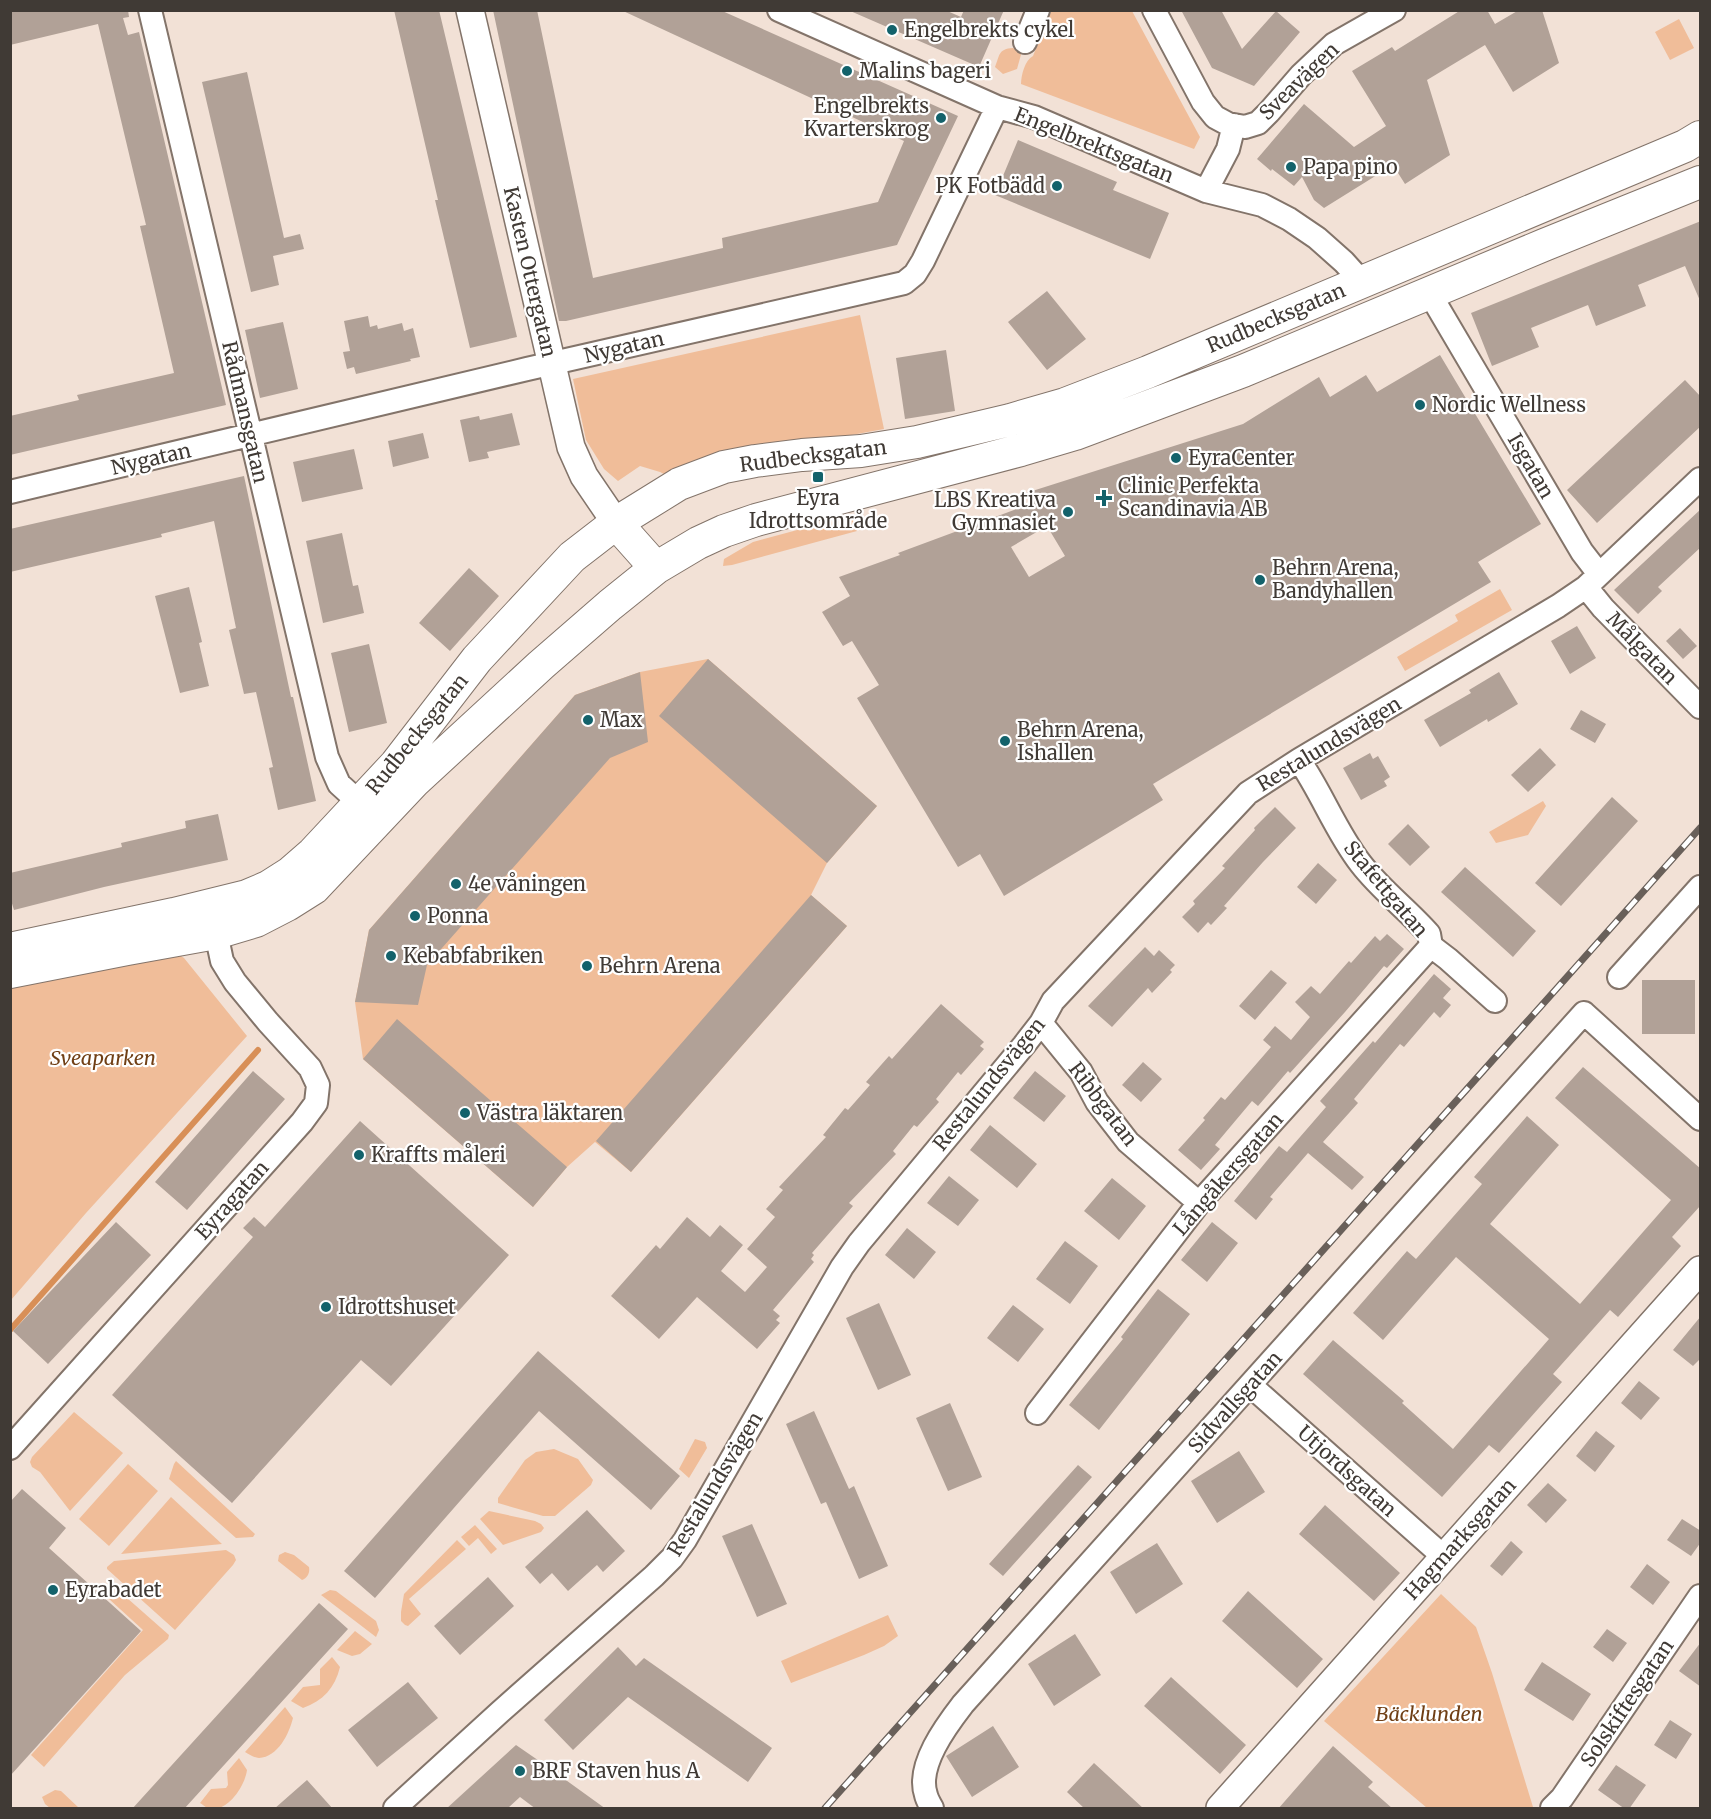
<svg xmlns="http://www.w3.org/2000/svg" width="1711" height="1819" font-family="Merriweather,serif">
<rect width="100%" height="100%" fill="#f2e1d6"/>
<!-- green -->
<path fill="#f0bd99" d="M1051,11H1132L1200,137L1194,149L1021,84C1021,75 1025,60 1033,56Z
M1679,19L1694,48L1670,60L1655,32Z
M1013,48L1022,51L1017,69L1003,74L995,67C1000,55 998,49 1013,48Z
M860,315L884,429L710,461L670,477L660,472L640,466L618,481L604,469L586,440L573,379Z
M855,519L857,531L732,565L723,566L724,559L753,542L827,522Z
M1500,589L1512,610L1405,671L1397,657L1458,621L1455,615Z
M708,659L877,806L827,863L811,895L847,926L631,1172L595,1142L567,1167L533,1207L363,1059L355,1002L369,930L575,695L640,672Z
M1543,801L1546,806L1528,835L1496,843L1489,832Z
M172,950L184,958L247,1036L86,1213L11,1300V982Z
M74,1412L123,1453L70,1511L40,1472L32,1467L30,1462L32,1457Z
M695,1439L705,1442L707,1448L689,1478L679,1469Z
M554,1449L578,1459L593,1480L591,1485L555,1516H543L498,1503V1498L525,1460L536,1452Z
M176,1461L255,1534L253,1537L236,1538L169,1479L174,1464Z
M128,1464L158,1491L109,1546L79,1519Z
M171,1497L222,1544L121,1554Z
M489,1511L535,1521L541,1524L544,1528L541,1532L503,1545L480,1519Z
M475,1525L497,1549L491,1554L478,1538L469,1546L461,1537Z
M457,1540L466,1549L409,1599L421,1614L408,1626L405,1625L401,1621V1612L404,1594Z
M226,1550L234,1555L236,1560L233,1565L175,1630L107,1569V1567L114,1561Z
M285,1552L294,1555L309,1567C310,1572 308,1578 302,1580L278,1561L279,1555Z
M118,1590L169,1635L168,1639L125,1675L44,1767L31,1755L143,1630L109,1599Z
M330,1590L336,1591L376,1621L379,1630L376,1637L321,1595Z
M1441,1594L1476,1627L1492,1673L1533,1807L1531,1808H1427L1324,1721Z
M888,1615L898,1636L884,1646L864,1655L791,1683L781,1661Z
M355,1631L372,1644L360,1654L352,1656L337,1650Z
M332,1657L340,1667C335,1688 323,1701 303,1708L291,1701L303,1687L320,1685V1669Z
M285,1707L293,1718C289,1734 278,1757 259,1758C254,1758 249,1754 245,1752Z
M239,1758L247,1770C245,1786 227,1814 208,1808C205,1807 202,1804 200,1803L211,1789L226,1788L228,1785L227,1772Z
M55,1790L61,1791L79,1808H50L45,1804L42,1797Z"/>
<g fill="none" stroke-linecap="round" stroke-linejoin="round">
<!-- stream -->
<path stroke="#d88f57" stroke-width="6" d="M10,1330L258,1050"/>
</g>
<!-- building -->
<path fill="#b1a197" fill-rule="evenodd" d="M10,10H128L129,17L123,18L128,35L139,32L226,405L10,455V416L79,400L77,395L174,373L140,226L146,225L98,24L10,45Z
M394,10H439L517,337L470,348L435,200H438Z
M493,10H537L593,278L723,248L722,238L878,202L904,141L621,10H720L958,116L897,245L566,321H559Z
M848,10H945L961,17L964,10H1004L979,67Z
M1181,10H1221L1242,49L1276,11L1300,32L1254,86L1212,68Z
M1461,10H1487L1495,24L1519,10H1542L1559,63L1513,92L1485,45L1427,80L1450,155L1405,184L1393,165L1324,208L1314,200L1302,177L1294,186L1272,169L1271,171L1257,159L1304,104L1354,147L1386,126L1352,71L1392,47L1395,51Z
M247,72L284,238L300,234L304,249L273,256L279,285L251,292L202,82Z
M1018,140L1117,182L1113,190L1169,213L1150,259L995,195Z
M1701,221V303L1685,266L1638,285L1646,306L1596,326L1588,305L1531,328L1539,347L1492,366L1471,313Z
M1047,291L1086,339L1047,370L1008,322Z
M368,316L370,327L377,325L378,329L402,323L404,331L413,328L420,357L410,359L411,361L356,374L354,367L347,369L343,352L350,351L344,321Z
M283,322L298,389L260,398L245,330Z
M946,350L955,411L905,419L896,358Z
M1440,355L1541,524L1478,562L1491,582L1153,784L1163,800L1004,896L980,854L958,867L857,698L879,685L852,641L843,646L822,612L850,596L839,577L900,555L898,553L1033,503L1026,493L1243,424L1319,377L1330,397L1366,375L1377,392ZM1047,526L1065,556L1029,577L1011,547Z
M1685,380L1701,397V426L1597,523L1567,490Z
M512,413L520,445L487,452L489,458L469,462L460,420L479,416L480,420Z
M423,433L429,458L393,467L388,441Z
M354,449L363,489L302,502L293,462Z
M244,476L291,697H293L316,801L278,810L269,768L273,767L256,692L244,694L229,630L236,628L214,521L161,534L162,537L10,572V529Z
M1701,509V547L1658,587L1662,591L1638,614L1614,590Z
M342,533L353,586L358,585L364,613L323,623L306,541Z
M469,568L499,596L450,651L419,623Z
M189,587L202,642L199,643L209,686L180,693L155,596Z
M1577,626L1596,658L1570,674L1551,641Z
M1680,628L1697,646L1683,659L1666,641Z
M369,644L387,723L349,732L331,653Z
M708,659L877,806L827,863L659,716Z
M640,672L648,742L610,758L427,965L418,1005L355,1002L369,930L575,695Z
M1499,672L1518,704L1488,722L1487,719L1440,747L1424,720L1471,693L1469,690Z
M1581,710L1606,724L1595,743L1570,729Z
M1540,748L1556,765L1528,792L1511,775Z
M1370,753L1373,759L1378,756L1390,777L1384,781L1387,786L1361,800L1343,768Z
M1612,797L1638,821L1561,906L1535,883Z
M1275,807L1296,828L1263,862L1224,906L1227,908L1211,925L1208,922L1198,933L1182,917L1195,904L1193,901L1225,868L1222,866L1255,830L1254,828Z
M218,814L228,860L104,887L14,910L10,897V873L122,847L121,843L186,828L185,821Z
M1408,824L1430,847L1410,866L1388,844Z
M1318,863L1337,880L1316,904L1297,887Z
M1465,867L1536,931L1513,957L1441,892Z
M811,895L847,926L631,1172L596,1141Z
M1387,934L1404,949L1387,968L1384,966L1345,1012L1290,1073L1288,1071L1258,1106L1252,1101L1215,1145L1220,1149L1201,1170L1178,1150L1205,1120L1203,1118L1221,1097L1225,1100L1271,1047L1263,1040L1275,1026L1291,1040L1310,1017L1295,1002L1311,986L1320,994L1349,961L1351,963L1375,936L1380,941Z
M1145,947L1154,956L1159,950L1175,965L1170,970L1172,972L1152,993L1148,988L1112,1027L1088,1006Z
M1271,970L1287,983L1255,1020L1239,1006Z
M1434,974L1451,989L1443,998L1451,1005L1440,1018L1434,1012L1404,1047L1400,1044L1354,1099L1358,1103L1323,1142L1364,1177L1352,1190L1308,1153L1270,1197L1273,1199L1256,1220L1234,1201L1279,1146L1287,1152L1326,1107L1320,1101L1373,1041L1375,1043Z
M1642,980H1695V1034H1642Z
M941,1004L984,1042L980,1046L984,1049L961,1075L958,1072L936,1099L939,1102L917,1127L914,1125L893,1151L896,1154L849,1203L853,1206L812,1253L814,1255L811,1259L814,1262L773,1310L780,1316L776,1320L780,1323L757,1349L697,1297L659,1339L611,1296L656,1245L660,1249L687,1217L710,1237L720,1225L743,1245L721,1271L745,1292L767,1267L747,1249L775,1217L766,1209L783,1190L779,1187L826,1137L823,1135L845,1108L848,1110L870,1085L866,1082L889,1056L892,1059Z
M397,1019L567,1167L533,1207L363,1059Z
M1143,1062L1162,1079L1141,1102L1122,1085Z
M1583,1067L1701,1169V1205L1672,1237L1681,1246L1618,1317L1610,1310L1553,1374L1562,1382L1499,1453L1489,1445L1442,1497L1303,1374L1333,1340L1404,1401L1402,1403L1453,1449L1549,1339L1456,1257L1383,1340L1353,1313L1407,1251L1416,1259L1482,1184L1474,1177L1527,1116L1559,1145L1490,1224L1580,1304L1671,1200L1555,1098Z
M253,1071L285,1099L187,1210L155,1182Z
M1035,1071L1066,1096L1044,1122L1013,1098Z
M360,1121L509,1255L391,1386L361,1360L232,1503L112,1395L253,1237L243,1228L254,1217L265,1227Z
M990,1125L1037,1164L1017,1188L970,1150Z
M949,1176L979,1200L958,1226L927,1203Z
M1112,1178L1146,1206L1119,1240L1084,1211Z
M116,1222L151,1255L48,1364L13,1331Z
M1212,1222L1238,1243L1207,1282L1181,1260Z
M907,1228L936,1252L914,1279L885,1255Z
M1065,1241L1098,1266L1070,1304L1036,1279Z
M1158,1289L1190,1314L1099,1430L1069,1405L1123,1339L1121,1337Z
M879,1303L911,1375L878,1390L846,1318Z
M1013,1305L1044,1329L1018,1362L987,1338Z
M1701,1316V1358L1693,1366L1673,1350Z
M538,1351L680,1476L651,1510L539,1411L375,1598L344,1571Z
M1639,1381L1660,1398L1641,1420L1621,1403Z
M950,1403L982,1477L948,1491L916,1418Z
M814,1411L849,1489L854,1486L888,1566L859,1579L826,1502L821,1504L786,1424Z
M1596,1431L1615,1446L1595,1472L1576,1456Z
M1239,1451L1265,1492L1217,1523L1191,1481Z
M1078,1465L1092,1477L1003,1576L989,1564Z
M1548,1483L1567,1500L1546,1523L1527,1505Z
M22,1489L66,1528L49,1548L141,1631L10,1776V1502Z
M1325,1505L1400,1573L1374,1601L1299,1534Z
M587,1510L625,1551L603,1572L597,1565L568,1591L552,1573L540,1584L525,1567Z
M1682,1519L1701,1531V1542L1691,1556L1667,1540Z
M752,1524L787,1604L757,1617L722,1536Z
M1511,1541L1523,1552L1502,1576L1490,1566Z
M1157,1543L1183,1584L1136,1614L1110,1572Z
M1647,1564L1670,1582L1653,1605L1630,1587Z
M488,1577L514,1606L460,1655L434,1626Z
M1248,1591L1323,1659L1297,1688L1222,1621Z
M319,1603L348,1629L184,1809H132Z
M1607,1629L1627,1643L1613,1662L1593,1647Z
M1075,1634L1101,1675L1054,1706L1028,1664Z
M1701,1642V1687L1679,1671Z
M618,1647L636,1666L644,1658L772,1748L748,1782L628,1697L573,1750L544,1720Z
M1542,1662L1591,1694L1573,1721L1524,1690Z
M1171,1677L1246,1745L1220,1774L1144,1706Z
M408,1682L438,1718L377,1767L348,1730Z
M1670,1720L1692,1734L1676,1759L1654,1745Z
M993,1726L1019,1767L972,1797L946,1756Z
M516,1745L545,1765L606,1809H536L520,1797L507,1809H446Z
M1333,1746L1373,1782L1368,1787L1393,1809H1278Z
M1094,1763L1144,1809H1085L1067,1792Z
M1616,1765L1646,1785L1629,1809H1625L1598,1790Z
M307,1780L333,1809H274Z"/>
<g fill="none" stroke-linecap="round" stroke-linejoin="round">
<defs>
<path id="minor" d="M150,10L327,757L339,784L361,804
M779,10L997,107L1034,117L1206,191L1262,205L1289,219L1317,238L1344,262L1362,282
M1154,10L1203,102L1215,117L1228,124L1245,127L1258,123L1269,112L1301,75L1334,44L1394,10
M1025,42L1038,10
M1206,191L1228,149L1234,125
M1431,293L1437,306L1582,552L1599,574
M10,492L527,369L904,283L915,274L923,261L997,107
M1586,587L1603,608L1700,707
M1299,760C1322,793 1336,832 1361,864C1381,890 1408,910 1429,934L1431,946L1448,959L1495,1001
M1619,977L1700,887
M1041,1023L1081,1072L1097,1102L1128,1142L1199,1203
M1250,1385L1444,1557
M1037,1413L1199,1203L1431,946
M10,1448L302,1122L316,1103L318,1085L310,1068L268,1022L235,982L222,961L216,933
M395,1808L500,1712L654,1576L672,1558L685,1540L842,1267L859,1243L1024,1045L1041,1023L1053,1001L1248,793L1299,760L1558,606L1586,587L1700,479
M932,1808C930,1804 927,1800 926,1795C916,1766 946,1726 963,1704L1584,1013L1700,1119
M1552,1808L1562,1798L1700,1596"/>
<path id="tertiary" d="M470,10L571,447L584,476L616,523
M1220,1808L1700,1270"/>
<path id="secondary" d="M616,523L656,568
M10,949L174,914L247,896L268,887L290,873L313,853L396,764L477,659L572,557L616,523L679,484L724,467L755,461L802,455L861,451L917,442L1010,420L1065,404L1148,372L1685,146L1700,137
M10,972L127,949L216,933L256,921L287,905L314,888L414,782L541,665L610,605L656,568L698,543L724,531L756,520L1021,450L1075,434L1243,371L1544,245L1700,182"/>
</defs>
<!-- minor casing -->
<use href="#minor" stroke="#83746a" stroke-width="26"/>
<!-- tertiary casing -->
<use href="#tertiary" stroke="#83746a" stroke-width="30"/>
<!-- secondary casing -->
<use href="#secondary" stroke="#83746a" stroke-width="34"/>
<!-- minor -->
<use href="#minor" stroke="#fff" stroke-width="22"/>
<!-- tertiary -->
<use href="#tertiary" stroke="#fff" stroke-width="27"/>
<!-- secondary -->
<use href="#secondary" stroke="#fff" stroke-width="32"/>
<defs>
<path id="rail" d="M825,1808L1700,828"/>
</defs>
<!-- rail casing -->
<use href="#rail" stroke="#69605a" stroke-width="7"/>
<!-- rail -->
<use href="#rail" stroke="#fff" stroke-width="4.5" stroke-dasharray="14" stroke-linecap="butt"/>
</g>
<!-- markers -->
<g fill="#13626b" stroke="#fff" stroke-width="2">
<circle cx="892" cy="30" r="6"/>
<circle cx="847" cy="71" r="6"/>
<circle cx="941" cy="118" r="6"/>
<circle cx="1291" cy="167" r="6"/>
<circle cx="1057" cy="186" r="6"/>
<circle cx="1420" cy="405" r="6"/>
<circle cx="1176" cy="458" r="6"/>
<rect x="812" y="471" width="12" height="12" rx="3"/>
<path d="M1101 489h6v6h6v6h-6v6h-6v-6h-6v-6h6z"/>
<circle cx="1068" cy="512" r="6"/>
<circle cx="1260" cy="580" r="6"/>
<circle cx="588" cy="720" r="6"/>
<circle cx="1005" cy="741" r="6"/>
<circle cx="456" cy="884" r="6"/>
<circle cx="415" cy="916" r="6"/>
<circle cx="391" cy="956" r="6"/>
<circle cx="587" cy="966" r="6"/>
<circle cx="465" cy="1113" r="6"/>
<circle cx="359" cy="1155" r="6"/>
<circle cx="326" cy="1307" r="6"/>
<circle cx="53" cy="1590" r="6"/>
<circle cx="520" cy="1771" r="6"/>
</g>
<g text-anchor="middle" stroke-width="4.5" stroke-linejoin="round" paint-order="stroke">
<!-- poi labels -->
<g font-size="20" fill="#403a35" stroke="#fff" text-anchor="start">
<text x="904" y="37">Engelbrekts cykel</text>
<text x="859" y="78">Malins bageri</text>
<text x="929" y="113" text-anchor="end">Engelbrekts<tspan x="929" dy="23">Kvarterskrog</tspan></text>
<text x="1303" y="174">Papa pino</text>
<text x="1045" y="193" text-anchor="end">PK Fotbädd</text>
<text x="1432" y="412">Nordic Wellness</text>
<text x="1188" y="465">EyraCenter</text>
<text x="1118" y="493">Clinic Perfekta<tspan x="1118" dy="23">Scandinavia AB</tspan></text>
<text x="818" y="505" text-anchor="middle">Eyra<tspan x="818" dy="23">Idrottsområde</tspan></text>
<text x="1056" y="507" text-anchor="end">LBS Kreativa<tspan x="1056" dy="23">Gymnasiet</tspan></text>
<text x="1272" y="575">Behrn Arena,<tspan x="1272" dy="23">Bandyhallen</tspan></text>
<text x="600" y="727">Max</text>
<text x="1017" y="737">Behrn Arena,<tspan x="1017" dy="23">Ishallen</tspan></text>
<text x="468" y="891">4e våningen</text>
<text x="427" y="923">Ponna</text>
<text x="403" y="963">Kebabfabriken</text>
<text x="599" y="973">Behrn Arena</text>
<text x="477" y="1120">Västra läktaren</text>
<text x="371" y="1162">Kraffts måleri</text>
<text x="338" y="1314">Idrottshuset</text>
<text x="65" y="1597">Eyrabadet</text>
<text x="532" y="1778">BRF Staven hus A</text>
</g>
<!-- street labels -->
<g font-size="20" fill="#403a35" stroke="#fff">
<text transform="translate(1299 81) rotate(-44)" y="7">Sveavägen</text>
<text transform="translate(1094 145) rotate(22)" y="7">Engelbrektsgatan</text>
<text transform="translate(530 272) rotate(77)" y="7">Kasten Ottergatan</text>
<text transform="translate(1276 318) rotate(-23)" y="7">Rudbecksgatan</text>
<text transform="translate(624 347) rotate(-13)" y="7">Nygatan</text>
<text transform="translate(245 412) rotate(77)" y="7">Rådmansgatan</text>
<text transform="translate(813 456) rotate(-7)" y="7">Rudbecksgatan</text>
<text transform="translate(151 459) rotate(-13)" y="7">Nygatan</text>
<text transform="translate(1531 466) rotate(60)" y="7">Isgatan</text>
<text transform="translate(1642 648) rotate(46)" y="7">Målgatan</text>
<text transform="translate(417 734) rotate(-51)" y="7">Rudbecksgatan</text>
<text transform="translate(1329 744) rotate(-31)" y="7">Restalundsvägen</text>
<text transform="translate(1386 889) rotate(50)" y="7">Stafettgatan</text>
<text transform="translate(989 1084) rotate(-51)" y="7">Restalundsvägen</text>
<text transform="translate(1103 1104) rotate(53)" y="7">Ribbgatan</text>
<text transform="translate(1228 1174) rotate(-49)" y="7">Långåkersgatan</text>
<text transform="translate(232 1200) rotate(-48)" y="7">Eyragatan</text>
<text transform="translate(1235 1402) rotate(-48)" y="7">Sidvallsgatan</text>
<text transform="translate(1347 1471) rotate(42)" y="7">Utjordsgatan</text>
<text transform="translate(715 1484) rotate(-59)" y="7">Restalundsvägen</text>
<text transform="translate(1460 1539) rotate(-48)" y="7">Hagmarksgatan</text>
<text transform="translate(1627 1703) rotate(-56)" y="7">Solskiftesgatan</text>
</g>
<!-- park labels -->
<g font-size="20" font-style="italic" fill="#703f15" stroke="#fff">
<text x="103" y="1065">Sveaparken</text>
<text x="1429" y="1721">Bäcklunden</text>
</g>
</g>
<!-- border -->
<rect width="1711" height="1819" fill="none" stroke="#403a35" stroke-width="24"/>
</svg>
